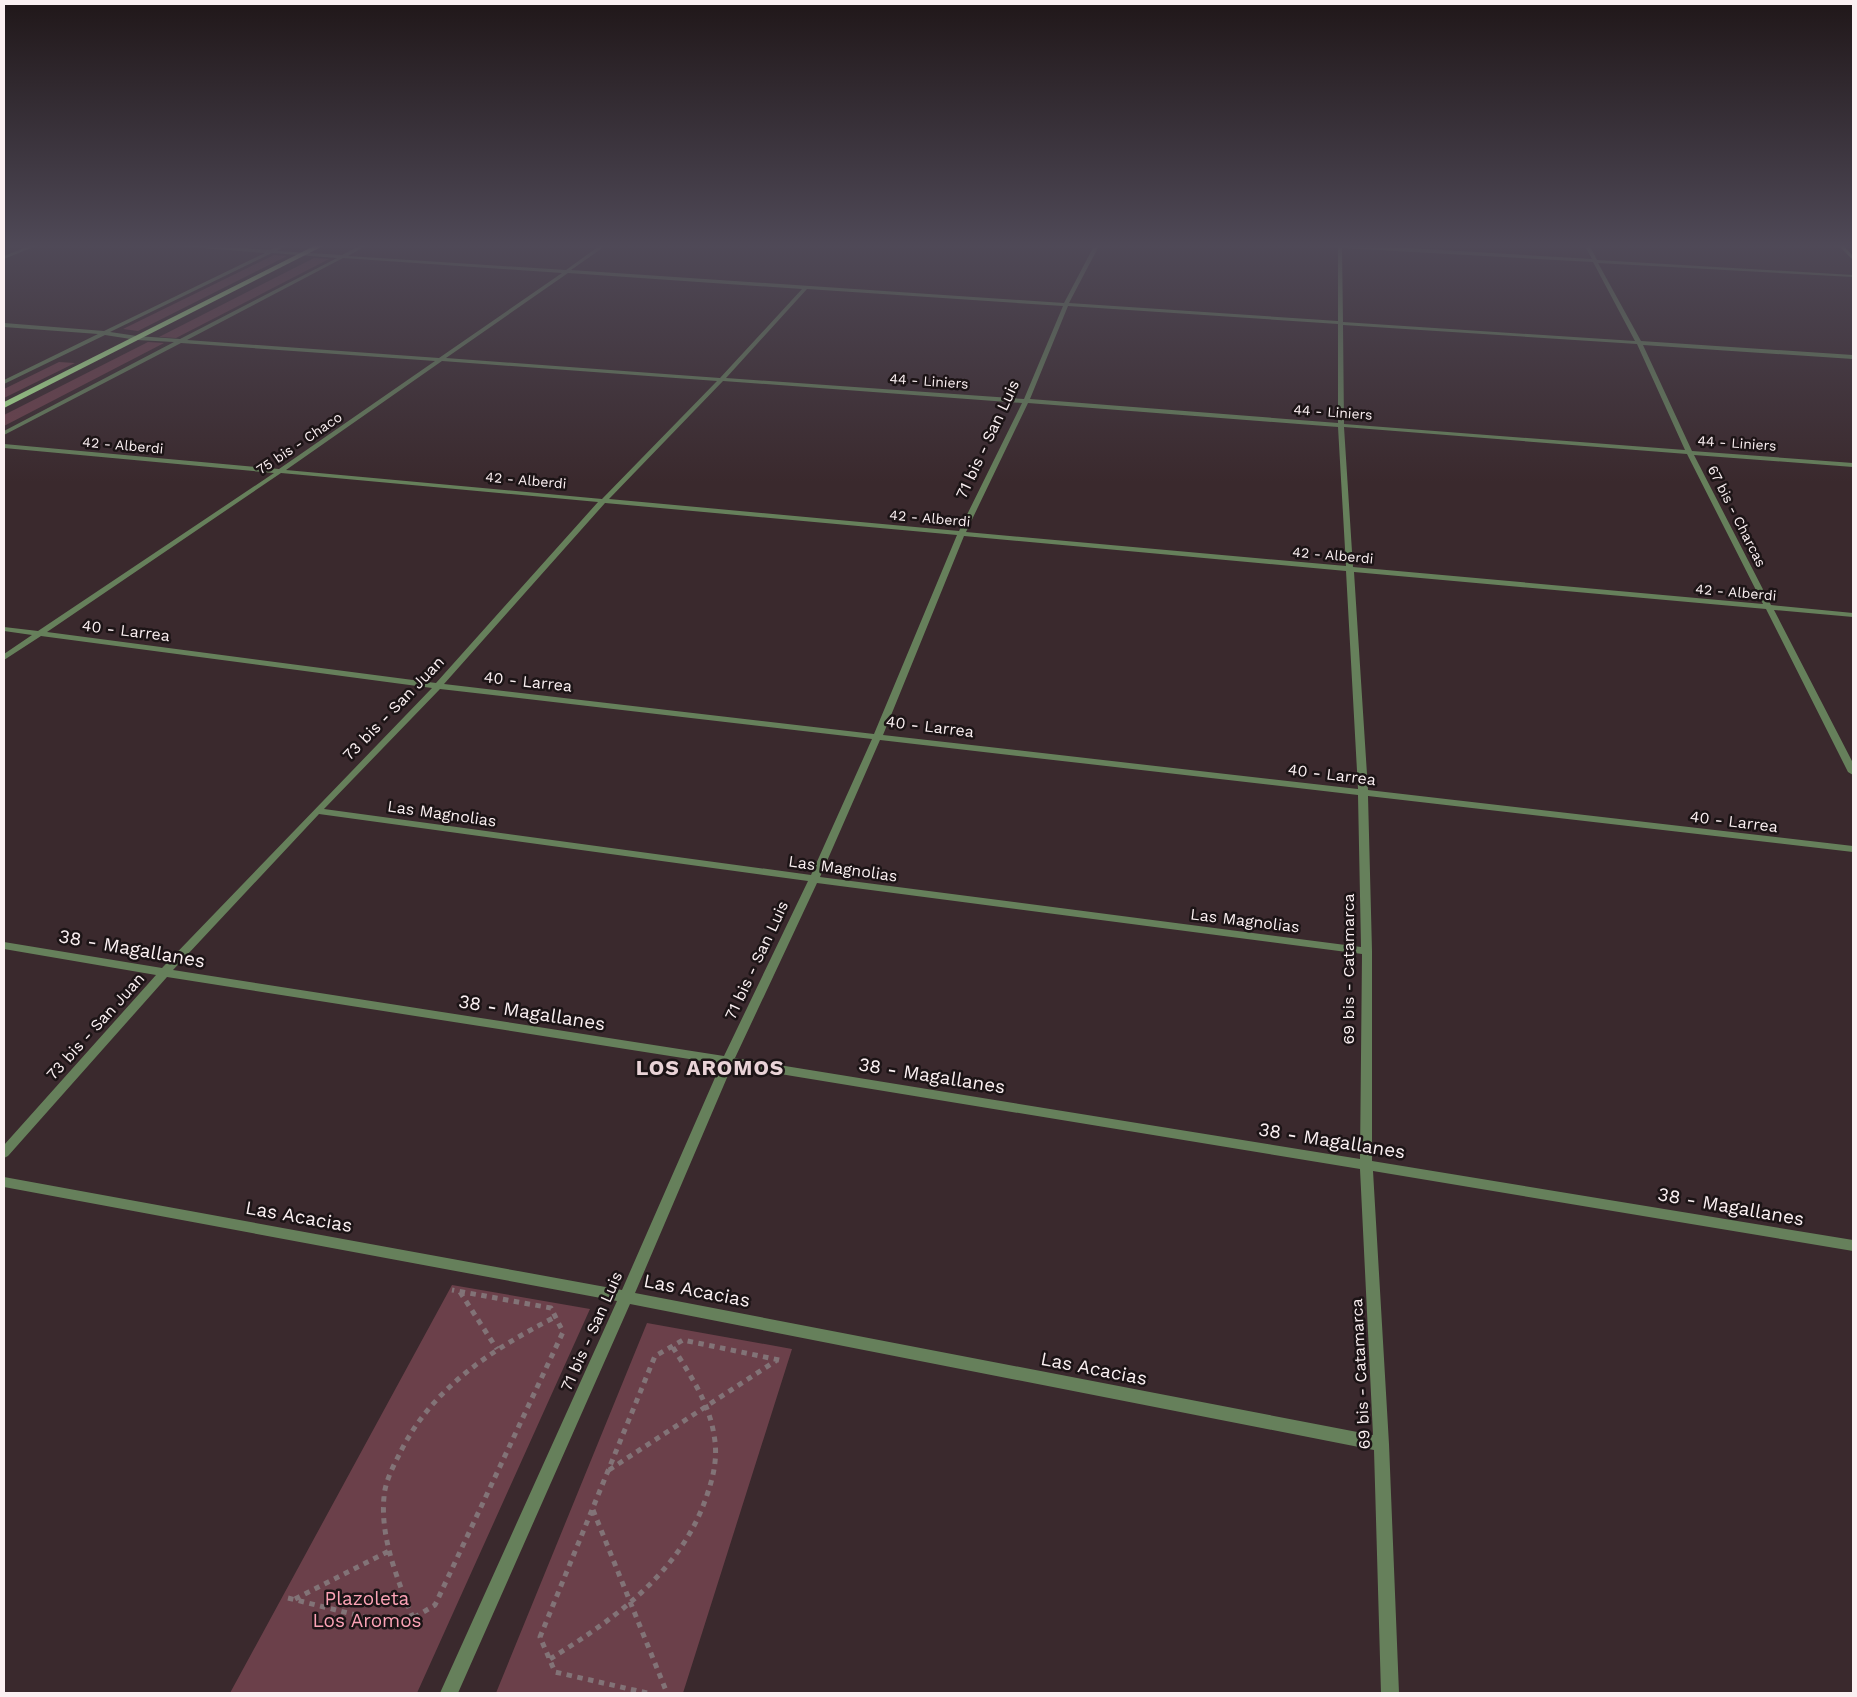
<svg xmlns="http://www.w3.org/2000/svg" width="1857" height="1697" font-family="'Work Sans',sans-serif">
<rect width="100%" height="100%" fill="#3a292d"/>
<!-- green -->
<path fill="#6b404a" d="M274,255L287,256L138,331L123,329Z
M314,258L329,259L176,338L159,337Z
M148,342L164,343L4,426V415Z
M59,362L75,363L4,398V389Z
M452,1285L590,1309L417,1693H230Z
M647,1323L792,1349L683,1693H496Z"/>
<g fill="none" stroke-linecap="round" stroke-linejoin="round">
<!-- path -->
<path stroke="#827377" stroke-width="5" stroke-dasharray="5.5 5.5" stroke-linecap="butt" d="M460,1292L497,1349
M609,1470L777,1360
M593,1510L667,1693
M288,1598L400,1626L435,1605L563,1332L551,1308L452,1290
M295,1599L391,1550
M413,1618C398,1581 380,1538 384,1497C385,1481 394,1465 401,1451C433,1387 493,1349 555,1317
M550,1659C616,1618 682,1571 707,1495C714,1475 718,1456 714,1435C709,1402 689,1373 672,1346
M647,1693L555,1672L540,1637L655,1356L683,1340L784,1361"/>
<!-- street -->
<path fill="#66805b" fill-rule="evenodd" d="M34,244H41L4,259V256Z
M150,244H178L270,250L283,244H289L277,251L342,255L363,244H369L348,256L566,270L602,244H608L571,270L1064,303L1095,244H1100L1069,303L1338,321V247L1304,244H1342L1592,259L1584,244H1589L1597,260L1853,275V277L1598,263L1641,341L1853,355V359L1643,345L1692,451L1853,463V467L1694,455L1771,605L1853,613V617L1774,610L1853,763V775L1848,772L1766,609L1354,572L1368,790L1853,846V852L1368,796L1372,951V1161L1853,1240V1251L1373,1171L1389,1444L1399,1693H1381L1374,1450L630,1304L458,1693H440L617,1301L4,1187V1177L622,1290L721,1064L167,977L8,1156L4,1158V1145L156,975L4,949V942L162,968L432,688L41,636L4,660V654L32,635L4,631V627L38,631L274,473L4,448V444L279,469L435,361L181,343L4,435V431L174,342L137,340L105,335L4,384V380L98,334L4,327V323L104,331L265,253ZM1342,248L1593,262L1635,341L1343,322ZM272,253L337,258L180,339L137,336L110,332ZM343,258L562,273L439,358L187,340ZM568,273L802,289L720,378L446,358ZM807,289L1063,306L1024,399L726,378ZM1068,306L1338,324V423L1030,399ZM1343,325L1637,344L1685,450L1344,424ZM442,361L717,381L602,499L286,470ZM723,381L1022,403L959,531L609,499ZM1028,403L1338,427L1346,566L966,532ZM1344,427L1687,454L1763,604L1353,567ZM281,473L598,502L436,683L47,632ZM605,503L957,535L874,734L444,684ZM964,536L1346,571L1358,789L883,735ZM440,689L872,739L811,875L324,809ZM880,740L1358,795L1361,947L820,877ZM319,814L808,881L724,1056L173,970ZM817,883L1362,954L1360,1159L735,1058ZM732,1066L1360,1169L1373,1435L635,1293Z"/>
<!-- secondary -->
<path fill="#84ad73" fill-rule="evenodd" d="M1837,244H1842L1853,256V260Z"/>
<!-- highway -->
<path fill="#b1f195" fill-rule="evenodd" d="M318,244H327L4,408V402Z"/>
</g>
<!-- sky -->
<linearGradient id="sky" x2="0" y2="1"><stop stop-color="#201719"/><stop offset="0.51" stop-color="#4f4957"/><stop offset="1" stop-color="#4f4957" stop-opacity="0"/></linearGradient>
<rect width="1857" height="482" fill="url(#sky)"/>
<g text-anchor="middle" stroke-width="5" stroke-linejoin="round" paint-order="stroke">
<!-- far-street labels -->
<g font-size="14" fill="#fbf0f2" stroke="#1c1416">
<text transform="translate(929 381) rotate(4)" y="5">44 - Liniers</text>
<text transform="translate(1333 412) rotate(4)" y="5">44 - Liniers</text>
<text transform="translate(299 443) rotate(-34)" y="5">75 bis - Chaco</text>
<text transform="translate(1737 443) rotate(4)" y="5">44 - Liniers</text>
<text transform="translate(123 445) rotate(5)" y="5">42 - Alberdi</text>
<text transform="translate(526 480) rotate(5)" y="5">42 - Alberdi</text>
<text transform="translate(1737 516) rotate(63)" y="5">67 bis - Charcas</text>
<text transform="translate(930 518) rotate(5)" y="5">42 - Alberdi</text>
<text transform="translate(1333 555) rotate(5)" y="5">42 - Alberdi</text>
<text transform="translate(1736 592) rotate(5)" y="5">42 - Alberdi</text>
</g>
<!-- street labels -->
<g font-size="16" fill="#fbf0f2" stroke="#1c1416">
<text transform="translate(987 439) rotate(-65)" y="6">71 bis - San Luis</text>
<text transform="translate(126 630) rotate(7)" y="6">40 - Larrea</text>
<text transform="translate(528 681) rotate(6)" y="6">40 - Larrea</text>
<text transform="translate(393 708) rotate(-46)" y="6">73 bis - San Juan</text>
<text transform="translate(930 726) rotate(7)" y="6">40 - Larrea</text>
<text transform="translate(1332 774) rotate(7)" y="6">40 - Larrea</text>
<text transform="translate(442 813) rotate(8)" y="6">Las Magnolias</text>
<text transform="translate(1734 821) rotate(7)" y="6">40 - Larrea</text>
<text transform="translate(843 868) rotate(8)" y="6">Las Magnolias</text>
<text transform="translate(1245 920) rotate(7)" y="6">Las Magnolias</text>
<text transform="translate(756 960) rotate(-65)" y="6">71 bis - San Luis</text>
<text transform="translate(1348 969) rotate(-90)" y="6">69 bis - Catamarca</text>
<text transform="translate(95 1026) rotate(-48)" y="6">73 bis - San Juan</text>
<text transform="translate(591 1331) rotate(-66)" y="6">71 bis - San Luis</text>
<text transform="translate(1360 1374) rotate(-93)" y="6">69 bis - Catamarca</text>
</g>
<!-- near-street labels -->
<g font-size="19" fill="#fbf0f2" stroke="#1c1416">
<text transform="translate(132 948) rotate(10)" y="7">38 - Magallanes</text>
<text transform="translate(532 1012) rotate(9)" y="7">38 - Magallanes</text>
<text transform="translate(932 1075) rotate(9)" y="7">38 - Magallanes</text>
<text transform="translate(1332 1140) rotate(9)" y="7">38 - Magallanes</text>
<text transform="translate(1731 1206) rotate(10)" y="7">38 - Magallanes</text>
<text transform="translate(299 1216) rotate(10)" y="7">Las Acacias</text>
<text transform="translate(697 1290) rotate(11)" y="7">Las Acacias</text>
<text transform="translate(1094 1368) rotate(11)" y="7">Las Acacias</text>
</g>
<!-- near-park labels -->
<g font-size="19" fill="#fca3b6" stroke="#1c1416">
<text x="367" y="1605">Plazoleta<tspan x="367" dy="22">Los Aromos</tspan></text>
</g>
<!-- district labels -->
<g font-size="21" font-weight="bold" letter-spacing="1" fill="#e9d3d7" stroke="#1c1416">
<text x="710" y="1075">LOS AROMOS</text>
</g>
</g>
<!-- border -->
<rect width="1857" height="1697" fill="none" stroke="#fbf0f2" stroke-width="10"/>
</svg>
